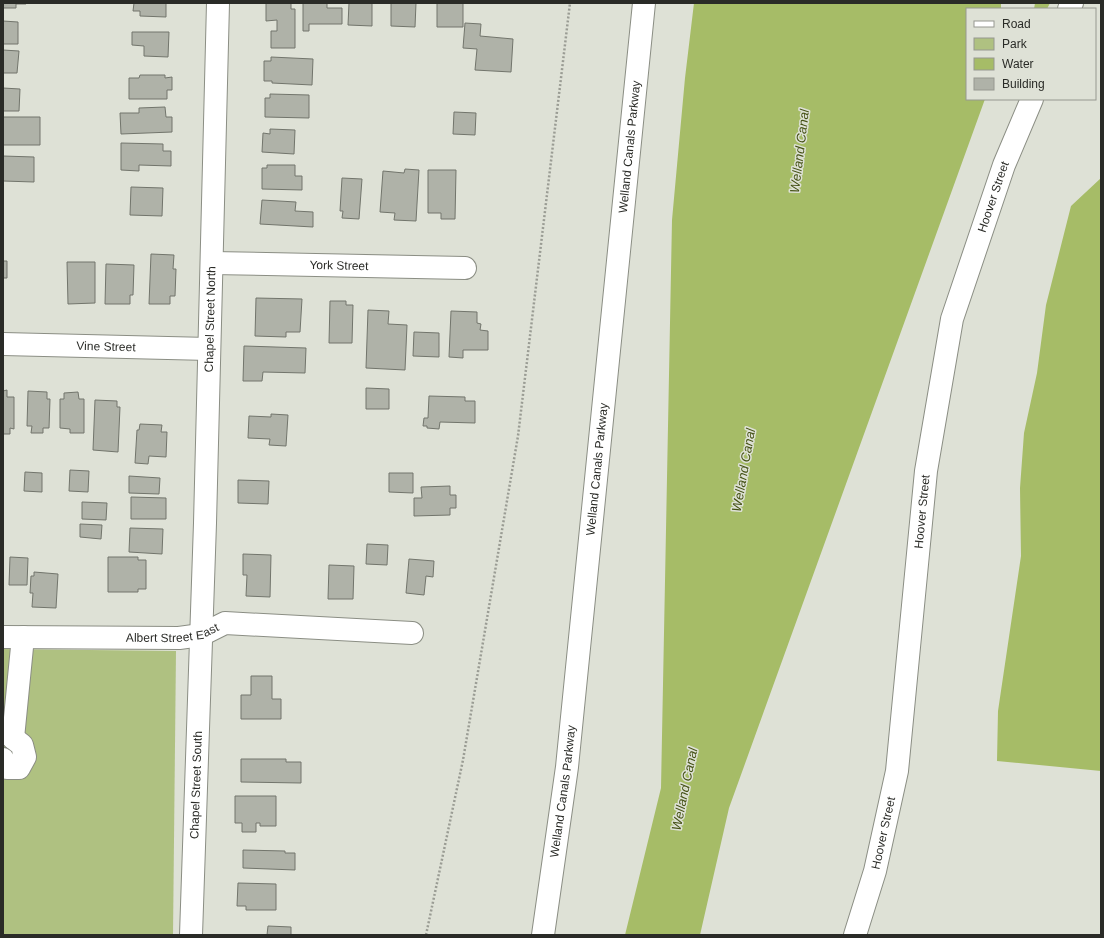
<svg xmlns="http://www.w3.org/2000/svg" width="1104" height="938" font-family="Helvetica,sans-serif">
<rect width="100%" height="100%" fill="#dee1d6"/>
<!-- green -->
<path fill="#afc181" d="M3,649L176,651L173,935H3Z"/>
<!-- water -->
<path fill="#a6bc67" d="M694,3H1001V9H967V99H985L729,808L700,935H625L661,788L672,220L685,78Z
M1035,3H1050L1047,9H1034Z
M1101,178V771L997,761L998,711L1021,556L1020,488L1024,433L1037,373L1046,305L1071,206Z"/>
<!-- building -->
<path fill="#afb2a8" stroke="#72756c" d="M3,3H26V4H16V8H3Z
M134,3H166V17L140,16V11H133Z
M266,3H291V9H295V48H271V31H277V20L266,21Z
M303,3H327V8H342V24H309V31H303Z
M349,3H372V26L348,25Z
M391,3H416L415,27L391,26Z
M437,3H463V27H437Z
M3,21L18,22V44H3Z
M465,23L481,24L480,36L513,39L511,72L475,70L477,49L463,48Z
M132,32H169L168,57L144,56V46L132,45Z
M3,50L19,51L17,73H3Z
M271,57L313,59L312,85L272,83V81H264V61H271Z
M140,75H165V78L172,77V90H167V99H129V78H139Z
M3,88L20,89L19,111H3Z
M270,94L309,95V118L265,117V98H270Z
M165,107L166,117H172V132L121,134L120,113H139V108Z
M454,112L476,113L475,135L453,134Z
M3,117H40V145H3Z
M270,129L295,130L294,154L262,152L263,133L270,134Z
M121,143L163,144V151H171V166L139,165V171L121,170Z
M3,156L34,157V182L3,181Z
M267,165H295V176H302V190L262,189V168H267Z
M405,169L419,170L416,221L394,220L395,213L380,212L383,171L404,173Z
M428,170H456L455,219H441V213H428Z
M342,178L362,179L359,219L342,218L343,211H340Z
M131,187L163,188L162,216L130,215Z
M262,200L296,202L295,211L313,212V227L260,224Z
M3,237V261H7V278H3Z
M151,254L174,255L173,269H176L175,296H170V304H149Z
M67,262H95V303L68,304Z
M106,264L134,265L133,295H130V304H105Z
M256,298L302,299L300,332H286V337L255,336Z
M330,301H346V305H353L352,343H329Z
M368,310L389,311L388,324L407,325L405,370L366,368Z
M451,311L477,312V323L481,324L480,330L488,331V350H463V358L449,357Z
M414,332L439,333V357L413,356Z
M244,346L306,348L305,373L263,372L262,381H243Z
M366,388L389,389V409H366Z
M7,390V397H14V429L10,428V434H3V391Z
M28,391L47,392V399H50L49,428H43V433H31L32,426H27Z
M78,392L79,399H84V433H70V429L60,428V399H64V393Z
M429,396L465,397V401H475V423L440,422L439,429L427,428V426H423L424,418H428Z
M95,400L117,401V407H120L118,452L93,450Z
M271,414L288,415L286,446L269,445L270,439L248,438L249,416L271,417Z
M140,424L162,425L161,432H167L166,457L149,456L148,464L135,463L137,430H139Z
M70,470L89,471L88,492L69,491Z
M25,472L42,473V492L24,491Z
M389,473H413V493L389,492Z
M129,476L160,478L159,494L129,493Z
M238,480L269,481L268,504L238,503Z
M450,486V495H456V508H450V515L414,516V498H422L421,487Z
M131,497L166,498V519H131Z
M82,502L107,503L106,520L82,519Z
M80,524L102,525L101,539L80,537Z
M130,528L163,529L162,554L129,552Z
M367,544L388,545L387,565L366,564Z
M243,554L271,555L270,597L246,596L247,575H243Z
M10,557L28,558L27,585H9Z
M108,557H138V560H146V589H138V592H108Z
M409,559L434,561L433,577L426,576L424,595L406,593Z
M329,565L354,566L353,599H328Z
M34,572L58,574L56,608L32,607L33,593H30L31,576H34Z
M251,676H272V699H281V719H241V695H251Z
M241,759H286V762H301V783L241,782Z
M235,796H276V826H260V823H256V832H242V823H235Z
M243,850L285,851V853H295V870L243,868Z
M238,883L276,884V910H246V906H237Z
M268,926L291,927V935H267Z"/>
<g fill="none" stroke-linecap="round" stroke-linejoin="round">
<defs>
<g id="minor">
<path d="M1069,9L1072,3"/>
<path id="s1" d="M212,263L465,268"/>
<path id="s2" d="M3,344L209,349"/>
<path id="s3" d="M3,637L179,638L201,635L225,623L412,633"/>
<path d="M13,738L23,637"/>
<path d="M3,759L7,768H19L25,757L22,745L13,738"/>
<path id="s4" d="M191,935L205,523L218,3"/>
<path id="s5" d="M543,935L567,767L644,3"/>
<path id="s6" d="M855,935L875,871L897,771L926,471L952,319L1004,165L1032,99"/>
</g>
</defs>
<!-- minor casing -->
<use href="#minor" stroke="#8b8e84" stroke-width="24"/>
<!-- path -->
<path stroke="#9a9c94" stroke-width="2.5" stroke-dasharray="2 2" stroke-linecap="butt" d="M426,935L463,760L518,436L570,3"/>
<!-- minor -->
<use href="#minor" stroke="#fff" stroke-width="22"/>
</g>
<g text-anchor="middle" stroke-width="3" stroke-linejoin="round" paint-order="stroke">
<!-- street labels -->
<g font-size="12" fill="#2a2b27" stroke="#dee1d6">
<text dy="4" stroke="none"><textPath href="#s5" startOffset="793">Welland Canals Parkway</textPath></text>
<text dy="4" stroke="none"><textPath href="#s6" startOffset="754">Hoover Street</textPath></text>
<text dy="4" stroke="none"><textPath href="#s1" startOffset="127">York Street</textPath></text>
<text dy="4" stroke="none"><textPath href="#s4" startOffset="616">Chapel Street North</textPath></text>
<text dy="4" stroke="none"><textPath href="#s2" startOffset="103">Vine Street</textPath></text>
<text dy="4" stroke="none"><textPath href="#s5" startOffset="469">Welland Canals Parkway</textPath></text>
<text dy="4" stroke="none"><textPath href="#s6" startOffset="430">Hoover Street</textPath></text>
<text dy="4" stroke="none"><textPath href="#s3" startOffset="170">Albert Street East</textPath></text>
<text dy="4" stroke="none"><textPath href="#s4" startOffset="150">Chapel Street South</textPath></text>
<text dy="4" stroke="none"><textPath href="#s5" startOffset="145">Welland Canals Parkway</textPath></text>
<text dy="4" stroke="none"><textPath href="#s6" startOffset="106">Hoover Street</textPath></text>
</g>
<!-- water labels -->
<g font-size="13" font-style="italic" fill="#445114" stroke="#dee1d6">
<text transform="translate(799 151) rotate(-83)" y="5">Welland Canal</text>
<text transform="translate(743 470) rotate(-80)" y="5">Welland Canal</text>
<text transform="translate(684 789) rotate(-78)" y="5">Welland Canal</text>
</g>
</g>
<!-- border -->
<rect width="1104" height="938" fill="none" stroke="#2a2b27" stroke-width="8"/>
<!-- legend -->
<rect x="966" y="8" width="130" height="92" fill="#dee1d6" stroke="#969890"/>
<rect x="974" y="21" width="20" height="6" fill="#ffffff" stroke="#969890"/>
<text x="1002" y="28" font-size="12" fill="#2a2b27">Road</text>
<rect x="974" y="38" width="20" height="12" fill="#afc181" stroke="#969890"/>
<text x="1002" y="48" font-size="12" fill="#2a2b27">Park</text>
<rect x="974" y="58" width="20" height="12" fill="#a6bc67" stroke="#969890"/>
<text x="1002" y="68" font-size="12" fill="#2a2b27">Water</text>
<rect x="974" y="78" width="20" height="12" fill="#afb2a8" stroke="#969890"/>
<text x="1002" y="88" font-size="12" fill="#2a2b27">Building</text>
</svg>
